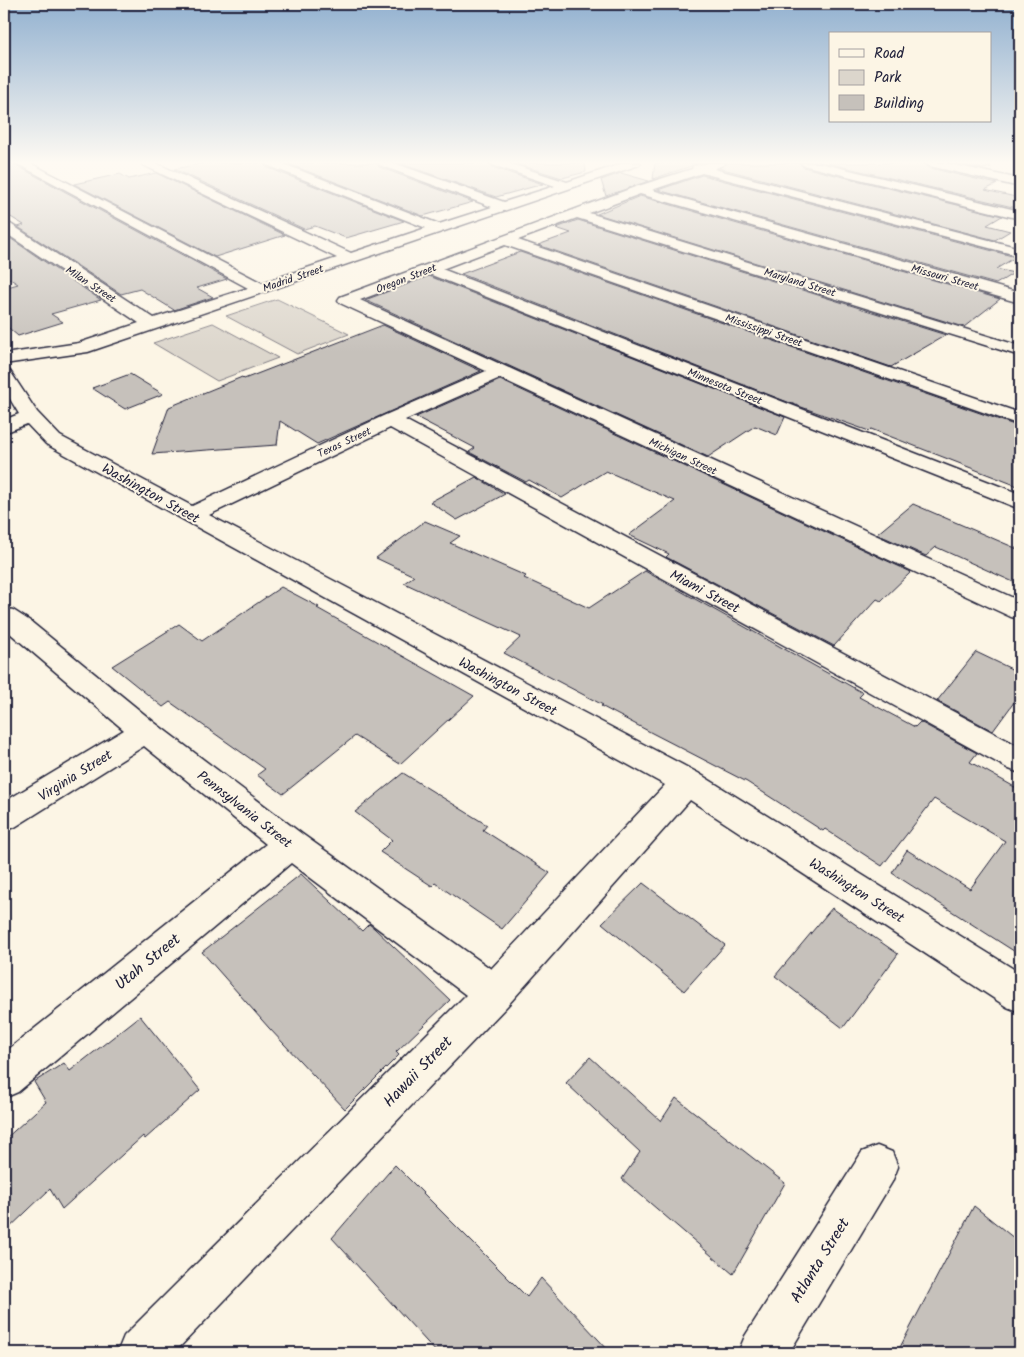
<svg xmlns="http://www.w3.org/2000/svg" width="1024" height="1357" font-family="Kalam,sans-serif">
<rect width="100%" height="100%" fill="#fcf5e5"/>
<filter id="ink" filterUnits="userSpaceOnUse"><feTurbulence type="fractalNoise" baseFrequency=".02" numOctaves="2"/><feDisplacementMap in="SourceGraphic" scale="10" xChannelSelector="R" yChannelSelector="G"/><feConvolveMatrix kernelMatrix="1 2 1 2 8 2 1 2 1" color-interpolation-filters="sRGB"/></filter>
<g filter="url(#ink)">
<!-- green -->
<path fill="#dcd6cc" stroke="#7f7c84" d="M277,299L349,334L297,354L226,316Z
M213,323L278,358L217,381L153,343Z"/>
<!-- building -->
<path fill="#c6c1bb" stroke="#22223b" d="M4,163H12L227,279L197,288L213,297L174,310L140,289L121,294L18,227L24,225L4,213Z
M205,163H263L266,167L404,221L346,238L315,226L304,229L174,169Z
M286,163H376L379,167L473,202L423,216Z
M399,163H489L492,167L543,184L496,197Z
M514,163H585L586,172L562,178Z
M655,163H700L653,179Z
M728,163H799L803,167L1002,216L987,225L1010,231L995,240L719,168Z
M827,163H922L930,168L997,184L985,190L1020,198V206L1017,208Z
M953,163H990L991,167L983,169Z
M156,173L285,235L215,257L74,184L120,174L129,179Z
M621,173L649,181L606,196L601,180Z
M702,175L1016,257L996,269L1014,273L996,284L658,190Z
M640,196L1000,299L964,327L597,214Z
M578,220L946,335L891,367L538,245L571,233L556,228Z
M4,234L101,300L51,314L63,322L18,336L4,324V288L18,284L4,275Z
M520,252L1020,427V487L871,429L869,431L790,403L461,274Z
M429,276L785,417L777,435L755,426L708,457L365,300Z
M383,325L481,371L317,444L280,421L277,445L152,454L169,407L242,377L244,379Z
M130,374L163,394L125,409L92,388Z
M500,380L911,572L881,601L877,599L834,646L666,557L669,554L629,535L675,501L606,471L562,498L529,480L526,482L469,452L475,448L416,417Z
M476,477L505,494L457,520L430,502Z
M913,504L1020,550V585L936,547L926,556L877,534Z
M425,521L460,536L450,543L526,576L524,578L589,608L645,571L863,693L859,697L915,727L920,722L977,753L970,762L1020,790V955L892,873L907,850L970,889L1005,841L934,799L882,866L825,829L823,831L747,782L652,733L601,706L603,705L504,653L521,637L404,583L414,576L376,558Z
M281,587L319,607L317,608L474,696L400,764L355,736L283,794L257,775L265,769L170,702L163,707L112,666L179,624L202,641Z
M976,652L1020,673V694L993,731L937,701Z
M403,773L487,825L483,830L550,873L502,929L435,883L432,886L380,852L392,840L355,812Z
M301,874L362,931L369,924L374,928L450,1000L396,1052L399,1055L345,1109L269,1028L202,952Z
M643,883L725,945L684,991L602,923Z
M832,908L898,954L843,1028L775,976Z
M140,1016L200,1090L145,1139L143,1136L62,1209L50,1189L4,1233V1140L46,1102L34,1082L64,1063L70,1071Z
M590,1057L661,1121L676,1098L785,1183L733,1274L622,1179L640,1152L566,1083Z
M395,1165L527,1297L541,1278L611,1353H437L332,1238Z
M974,1206L1020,1243V1353H897Z"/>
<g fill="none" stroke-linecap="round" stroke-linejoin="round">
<defs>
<path id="street" d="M16,163H30L262,283L337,258L143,165L141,163H156L351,253L426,228L267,165L265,163H281L439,224L492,207L380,165L378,163H394L504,202L555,186L493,165L491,163H508L567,182L624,163H641L639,165L88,352L4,364V354L79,343L139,323L4,232V222L9,223L154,318L248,288Z
M709,163H726L714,169L1020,248V256L702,173L652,190L1020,293V303L640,194L589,213L1020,346V356L577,218L518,240L1020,413V425L505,245L442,269L1020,494V509L429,274L360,300L1020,601V619L1011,617L500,378L405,420L1020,747V773L1009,769L390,428L209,515L698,773L1020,973V1012L1007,1007L690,800L507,1006L174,1353H117L124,1336L466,995L291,863L18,1092L4,1098V1053L266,844L144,746L15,827L4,831V802L124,730L4,628V608L13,610L30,621L155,723L302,834L491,969L665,785L46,444L27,424L4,433V420L19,414L4,389V370L10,371L37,412L60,436L192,506L383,416L486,371L340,303L338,300L340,297L635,187L692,169L693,166Z
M801,163H820L1020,211V219L803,165Z
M924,163H945L1020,179V187L930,166Z
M877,1146L892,1152L898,1167L892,1182L789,1353H738L745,1336L862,1152Z"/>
</defs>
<!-- street casing -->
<use href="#street" stroke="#22223b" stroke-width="3"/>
<!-- street -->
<use href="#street" fill="#fcf5e5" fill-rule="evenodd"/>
</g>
</g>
<!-- sky -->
<linearGradient id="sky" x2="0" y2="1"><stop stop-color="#92b1d0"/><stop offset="0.46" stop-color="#fefaf3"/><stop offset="1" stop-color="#fefaf3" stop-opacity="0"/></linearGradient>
<rect width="1024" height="353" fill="url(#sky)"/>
<g text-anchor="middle" stroke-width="4" stroke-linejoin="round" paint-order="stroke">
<!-- far-street labels -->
<g font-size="11" fill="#22223b" stroke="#fcf5e5">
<text transform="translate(945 277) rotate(16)" y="4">Missouri Street</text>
<text transform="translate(293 278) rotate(-19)" y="4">Madrid Street</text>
<text transform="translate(406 278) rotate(-21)" y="4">Oregon Street</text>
<text transform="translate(800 282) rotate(17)" y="4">Maryland Street</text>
<text transform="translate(91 284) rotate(33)" y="4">Milan Street</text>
<text transform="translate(764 330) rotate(19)" y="4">Mississippi Street</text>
<text transform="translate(725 386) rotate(22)" y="4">Minnesota Street</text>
<text transform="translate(344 442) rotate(-25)" y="4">Texas Street</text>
<text transform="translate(683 456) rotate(25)" y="4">Michigan Street</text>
</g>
<!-- street labels -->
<g font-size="14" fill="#22223b" stroke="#fcf5e5">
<text transform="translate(151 493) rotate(29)" y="5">Washington Street</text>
<text transform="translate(705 591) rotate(28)" y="5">Miami Street</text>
<text transform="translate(508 686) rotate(28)" y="5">Washington Street</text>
<text transform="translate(75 775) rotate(-32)" y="5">Virginia Street</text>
<text transform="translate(245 809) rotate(38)" y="5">Pennsylvania Street</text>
<text transform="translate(857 890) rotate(32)" y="5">Washington Street</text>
</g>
<!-- near-street labels -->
<g font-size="16" fill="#22223b" stroke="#fcf5e5">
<text transform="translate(147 961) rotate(-39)" y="6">Utah Street</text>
<text transform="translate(417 1071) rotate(-46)" y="6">Hawaii Street</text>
<text transform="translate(819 1260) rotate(-58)" y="6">Atlanta Street</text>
</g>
</g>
<!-- margin -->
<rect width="1024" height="1357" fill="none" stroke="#fcf5e5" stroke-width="20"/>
<rect x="10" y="10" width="1004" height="1337" fill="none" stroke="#22223b" stroke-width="2" filter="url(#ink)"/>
<!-- legend -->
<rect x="829" y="32" width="162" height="90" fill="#fcf5e5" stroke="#a5a1a1"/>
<rect x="839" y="49" width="25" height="8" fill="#fcf5e5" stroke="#a5a1a1"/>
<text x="874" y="58" font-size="15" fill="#22223b">Road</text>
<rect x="839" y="70" width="25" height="15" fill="#dcd6cc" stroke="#a5a1a1"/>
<text x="874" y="82" font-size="15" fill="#22223b">Park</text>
<rect x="839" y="95" width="25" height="15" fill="#c6c1bb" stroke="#a5a1a1"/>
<text x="874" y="108" font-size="15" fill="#22223b">Building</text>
</svg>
